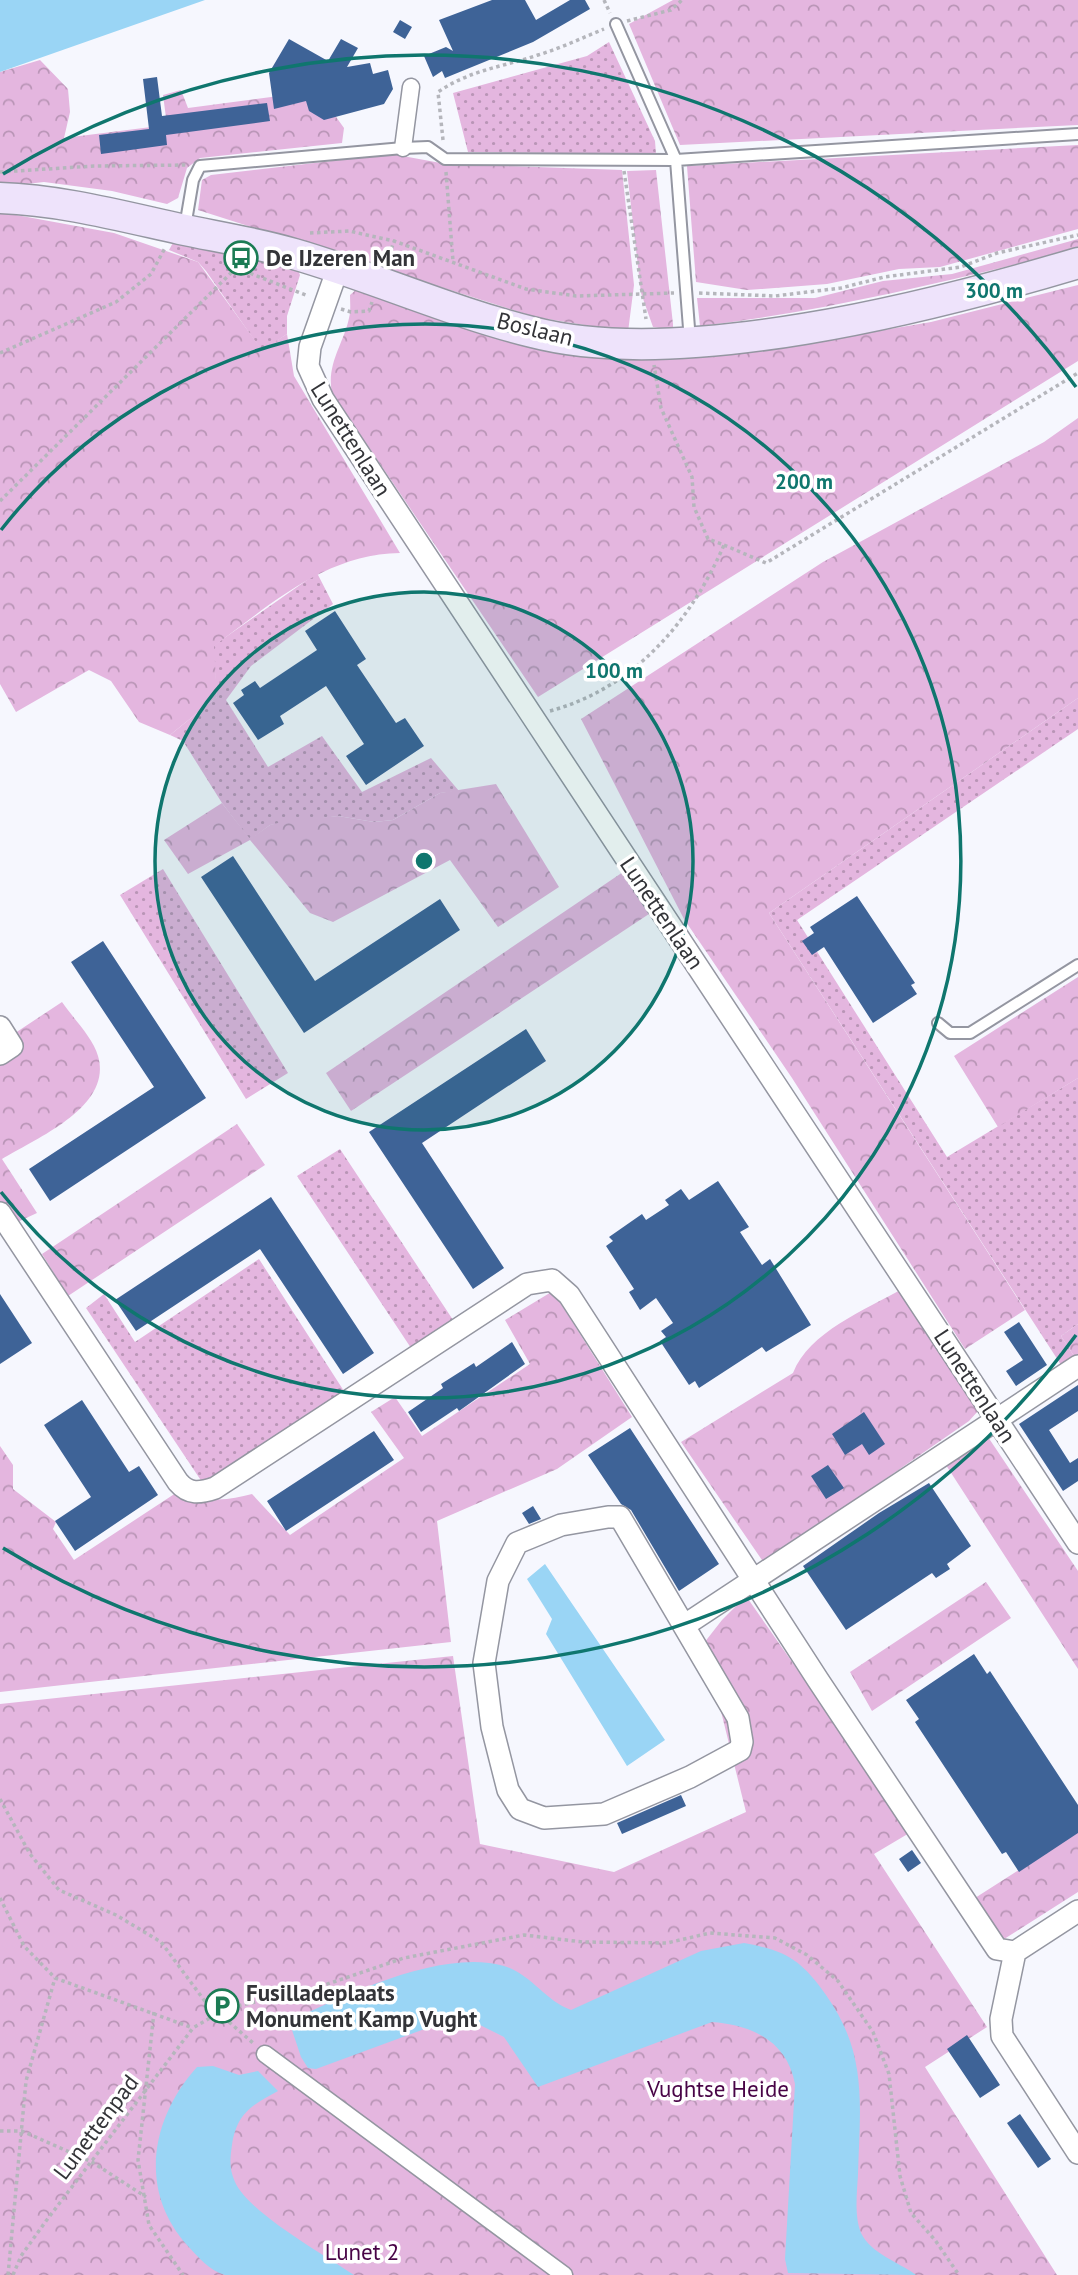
<svg xmlns="http://www.w3.org/2000/svg" width="1078" height="2275" font-family="'PT Sans',sans-serif">
<defs>
<pattern id="grass-dots" width="8" height="8" patternUnits="userSpaceOnUse" patternTransform="scale(1.75)"><rect width="8" height="8" fill="#e4b6df"/><path d="M2 2h.1M6 6h.1" fill="none" stroke="#b995b6" stroke-width="1.8" stroke-linecap="round"/></pattern>
<pattern id="forest-crowns" width="20" height="18" patternUnits="userSpaceOnUse" patternTransform="scale(1.75)"><rect width="20" height="18" fill="#e4b6df"/><path d="M2 6a3 3 0 1 1 6 0M12 15a3 3 0 1 1 6 0" fill="none" stroke="#b995b6"/></pattern>
</defs>
<rect width="100%" height="100%" fill="#f6f7fe"/>
<!-- grass -->
<path fill="url(#grass-dots)" d="M609,42L655,141L656,154L468,152L453,93L587,56Z
M175,239L297,268L300,275L287,316V334L262,351L206,271L198,262L169,250Z
M317,573L333,604L251,666L226,700L268,767L322,736L362,792L431,758L459,791L440,793L393,820L374,822L338,816L270,825L250,840L222,803L183,741L170,735L217,697L213,646Z
M1078,698V729L797,920L947,1157L1078,1078V1324L1061,1336L1076,1359L1063,1368L769,913Z
M163,869L288,1073L246,1099L120,895Z
M340,1149L457,1326L413,1351L297,1176Z
M259,1259L351,1402L204,1485L86,1308L104,1294L135,1342Z"/>
<!-- forest -->
<path fill="url(#forest-crowns)" d="M673,0H1078V125L680,145L629,24Z
M40,60L68,89L70,112L64,138L167,125L163,95L181,90L188,108L294,94L314,86L344,128L342,143L200,158L187,168L178,198L167,204L112,191L44,182L0,187V72Z
M1078,145V229L940,267L899,269L827,284L747,290L696,282L687,166Z
M392,154L446,164L622,170L634,285L628,332L535,317L198,210L202,180L211,175Z
M656,170L673,324V330L653,327L641,293L627,171Z
M0,212L114,233L198,262L262,350L287,334L294,376L400,553C326,554 271,604 214,646L217,697L170,735L139,722L111,681L89,670L16,712L0,684Z
M1078,239V249C952,280 828,311 700,326L697,298H815L883,281L952,274Z
M1078,285V361L538,697L332,393C326,364 344,343 349,318C351,311 350,302 350,295L358,288L511,339L732,351L843,337L931,322Z
M1078,418V698L769,913L1025,1310L965,1349L792,1078L684,919L581,719L823,562L1044,442Z
M496,784L559,887L498,927L450,860L333,922L310,913L250,840L188,874L164,840L222,803L250,839L270,825L286,821L338,816L374,822L393,820L440,793Z
M626,870L652,912L351,1111L326,1073Z
M1078,977V1078L998,1127L954,1056Z
M62,1002C73,1018 93,1038 98,1056C113,1107 36,1138 2,1159L37,1213L0,1230V1043Z
M237,1124L265,1165L68,1296L42,1254Z
M902,1289L978,1411L969,1421L764,1563L681,1442L793,1373C809,1332 865,1310 902,1289Z
M553,1291L632,1417L557,1469L437,1521L451,1642L0,1692V1446L13,1465V1489L56,1522L53,1529L74,1560L185,1487C204,1505 229,1500 252,1494L290,1535L404,1458L371,1412L395,1397L422,1436L530,1364L505,1320Z
M1078,1324V1358L1076,1359L1061,1336Z
M986,1434L1078,1571V1669L944,1462Z
M986,1582L1011,1618L872,1711L850,1672Z
M746,1596L911,1832L874,1854L987,2027L925,2067L1057,2275H0V1704L453,1656L480,1844L614,1872L746,1812L704,1643L722,1620Z
M1078,1832V1892L1001,1941L975,1898Z"/>
<!-- water -->
<path fill="#9ad5f5" d="M0,0H205L0,72Z
M545,1564L665,1740L627,1766L546,1634L552,1619L527,1579Z
M744,1943C787,1951 801,1960 826,1995C868,2054 860,2105 858,2174C857,2193 854,2216 861,2233C871,2254 899,2262 916,2275L788,2273L785,2259L795,2084C787,2041 752,2025 712,2022L538,2087L504,2037L474,2022L458,2021L430,2027L316,2069L308,2068L301,2057L289,2021C346,1995 442,1948 504,1966C531,1974 545,2001 571,2010L701,1951Z
M213,2066L239,2075L258,2071L278,2091C252,2105 237,2113 232,2145C230,2159 229,2169 235,2182C248,2212 324,2255 354,2275C321,2275 289,2275 257,2275C247,2275 234,2275 225,2275C210,2271 197,2256 187,2245C138,2190 151,2118 197,2067Z"/>
<!-- building -->
<path fill="#3e6397" d="M492,0H525L536,20L570,0H585L590,9L533,42L445,78L442,71L433,77L424,56L446,47L453,51L439,20Z
M400,20L412,27L405,39L393,32Z
M289,39L328,61L341,39L358,48L347,67L370,63L373,74L388,70L393,89L384,104L324,120L309,111L306,101L274,109L269,73Z
M157,77L162,116L267,103L270,121L166,135L167,145L101,154L99,135L149,129L143,79Z
M335,611L366,659L357,665L396,723L405,718L424,746L366,785L346,756L364,744L326,686L280,716L284,724L258,740L233,703L244,695L241,690L255,681L260,688L317,650L305,631Z
M233,856L315,981L440,899L460,930L304,1033L201,877Z
M857,896L915,983L911,985L917,994L873,1023L824,947L812,955L802,941L814,933L810,927Z
M103,941L206,1098L50,1201L29,1169L154,1087L71,962Z
M526,1029L546,1061L422,1143L504,1268L473,1289L369,1132Z
M718,1181L749,1227L740,1232L762,1265L770,1259L811,1325L766,1352L762,1347L699,1388L695,1381L689,1385L660,1341L666,1337L661,1331L673,1323L656,1298L640,1310L629,1292L634,1289L606,1246L613,1241L609,1237L642,1214L646,1220L669,1205L665,1200L681,1189L689,1200Z
M271,1197L374,1353L343,1374L260,1249L136,1331L115,1300Z
M0,1294L32,1343L0,1364Z
M1019,1322L1047,1365L1016,1386L1006,1371L1023,1360L1004,1332Z
M512,1342L525,1364L459,1411L457,1408L421,1432L408,1412L443,1388L441,1384L474,1363L476,1367Z
M1078,1385V1411L1049,1430L1070,1463L1078,1458V1481L1063,1491L1019,1424Z
M82,1400L129,1472L139,1466L158,1495L75,1551L55,1521L91,1497L44,1425Z
M864,1412L885,1444L869,1455L862,1444L845,1455L832,1434Z
M630,1428L719,1564L679,1591L631,1510L621,1504L588,1455Z
M374,1431L394,1460L286,1531L267,1501Z
M828,1465L844,1488L826,1499L811,1476Z
M929,1483L971,1546L947,1564L950,1569L936,1578L932,1573L846,1630L803,1566L879,1513Z
M533,1506L541,1519L529,1524L522,1513Z
M974,1654L987,1674L990,1671L1078,1805V1833L1019,1872L1006,1852L1002,1854L915,1722L919,1719L906,1700Z
M681,1795L686,1806L622,1834L617,1823Z
M912,1850L921,1863L908,1872L899,1859Z
M967,2035L1000,2085L980,2098L947,2049Z
M1020,2114L1051,2159L1038,2168L1007,2123Z"/>
<g fill="none" stroke-linecap="round" stroke-linejoin="round">
<defs>
<path id="service" d="M616,24L676,160L690,341
M185,227L193,180L200,166L403,148L428,147L445,159L676,160L1078,134
M938,1023L950,1033H970L1078,965"/>
<path id="pedestrian" d="M403,148L411,87
M265,2054L564,2275"/>
<path id="minor" d="M338,268L310,347L308,366L323,399L1078,1543
M0,1027L12,1046L0,1054
M0,1213L178,1482C189,1495 200,1493 215,1488L527,1284L552,1280L569,1295L818,1680L997,1949L1015,1952L1078,1911
M608,1517H620L738,1718L742,1742L740,1750L690,1777L604,1814L544,1818L520,1809L508,1790L492,1727L484,1663L498,1581L517,1543L561,1525Z
M685,1625L1078,1366
M1015,1952L1001,2019L1002,2036L1078,2153"/>
<path id="secondary" d="M0,198C61,200 121,216 180,229C218,237 257,243 294,254C374,277 451,312 532,332C681,371 931,307 1078,263"/>
</defs>
<!-- service casing -->
<use href="#service" stroke="#9496a1" stroke-width="14"/>
<!-- pedestrian casing -->
<use href="#pedestrian" stroke="#9496a1" stroke-width="19"/>
<!-- minor casing -->
<use href="#minor" stroke="#9496a1" stroke-width="24"/>
<!-- secondary casing -->
<use href="#secondary" stroke="#9496a1" stroke-width="33"/>
<!-- path -->
<path stroke="#b5b6bc" stroke-width="3.5" stroke-dasharray="3.5 3.5" stroke-linecap="butt" d="M604,0L610,13
M627,21L671,10L682,0
M443,140L438,92C470,70 502,67 538,55C561,48 582,38 604,29
M624,171L646,319
M0,172L94,166L187,165
M446,172L453,261
M310,233L349,231L394,241L526,289L576,296L674,293
M387,262L394,241
M224,263L308,296
M699,293L775,296L841,288L884,277L961,267L997,253L1078,235
M341,309L351,312L369,311L372,302
M0,353L116,302L151,274L165,248
M0,501L236,268
M724,545L766,563L1078,373
M550,711C634,688 690,623 724,545L708,539L694,507L692,477L661,408L654,365
M0,1799L30,1854L59,1890L116,1915L161,1942L204,2000L253,2043
M0,1898L24,1946L55,1978L193,2028
M154,2012L138,2160L149,2225L183,2275
M0,2131H22L92,2162L146,2197
M8,2275L26,2081L55,1978
M13,2275L21,2256L46,2221L193,2028L227,2008L307,1991L404,1958L524,1935L583,1942L667,1943L710,1933L775,1938L807,1955L838,1981L873,2032L889,2074L900,2176L911,2213L935,2240L959,2275"/>
<!-- service -->
<use href="#service" stroke="#fff" stroke-width="10"/>
<!-- pedestrian -->
<use href="#pedestrian" stroke="#fff" stroke-width="16"/>
<!-- minor -->
<use href="#minor" stroke="#fff" stroke-width="21"/>
<!-- secondary -->
<use href="#secondary" stroke="#eee3fb" stroke-width="30"/>
</g>
<!-- distance rings -->
<circle cx="424" cy="861" r="269" fill="#0f766e" fill-opacity=".12"/>
<g fill="none" stroke="#0f766e" stroke-width="3.5">
<circle cx="424" cy="861" r="269"/>
<path d="M1 530A537 537 0 1 1 1 1192"/>
<path d="M1076 1335A806 806 0 0 1 3 1548M3 174A806 806 0 0 1 1076 387"/>
</g>
<!-- icons -->
<defs>
<symbol id="bus-ring" viewBox="-11 -11 22 22"><circle r="9.5" fill="#fff" stroke="#1b7c54" stroke-width="1.5"/><path d="M-5-6H5V4H4V6H2V4H-2V6H-4V4H-5ZM-3.5-4V0h7V-4ZM-3.5 1.2v1.5H-2V1.2ZM2 1.2v1.5H3.5V1.2Z" fill="#1b7c54"/></symbol>
<symbol id="parking-ring" viewBox="-11 -11 22 22"><circle r="9.5" fill="#fff" stroke="#1b7c54" stroke-width="1.5"/><path d="M-3.5-5.5H1a3.5 3.5 0 0 1 0 7H-1V5.5H-3.5ZM-1-3.4V-.6H.8a1.4 1.4 0 0 0 0-2.8Z" fill="#1b7c54"/></symbol>
</defs>
<g fill-rule="evenodd">
<use href="#bus-ring" x="222" y="239" width="38" height="38"/>
<use href="#parking-ring" x="203" y="1987" width="38" height="38"/>
</g>
<g text-anchor="middle" stroke-width="7" stroke-linejoin="round" paint-order="stroke">
<!-- poi labels -->
<g font-size="23" font-weight="bold" fill="#333438" stroke="#fff" text-anchor="start">
<text x="266" y="266">De IJzeren Man</text>
<text x="246" y="2001">Fusilladeplaats<tspan x="246" dy="26">Monument Kamp Vught</tspan></text>
</g>
<!-- street labels -->
<g font-size="23" fill="#333438" stroke="#fff">
<text transform="translate(535 329) rotate(14)" y="8">Boslaan</text>
<text transform="translate(351 439) rotate(58)" y="8">Lunettenlaan</text>
<text transform="translate(662 913) rotate(56)" y="8">Lunettenlaan</text>
<text transform="translate(975 1386) rotate(57)" y="8">Lunettenlaan</text>
<text transform="translate(96 2127) rotate(-53)" y="8">Lunettenpad</text>
</g>
<!-- park labels -->
<g font-size="23" fill="#480446" stroke="#fff">
<text x="718" y="2097">Vughtse Heide</text>
<text x="362" y="2260">Lunet 2</text>
</g>
</g>
<circle cx="424" cy="861" r="10" fill="#0f766e" stroke="#fff" stroke-width="3.5"/>
<g font-size="21" text-anchor="middle" font-weight="bold" fill="#0f766e" stroke="#fff" stroke-width="7" stroke-linejoin="round" paint-order="stroke">
<text x="994" y="298">300 m</text>
<text x="804" y="489">200 m</text>
<text x="614" y="678">100 m</text>
</g>
</svg>
